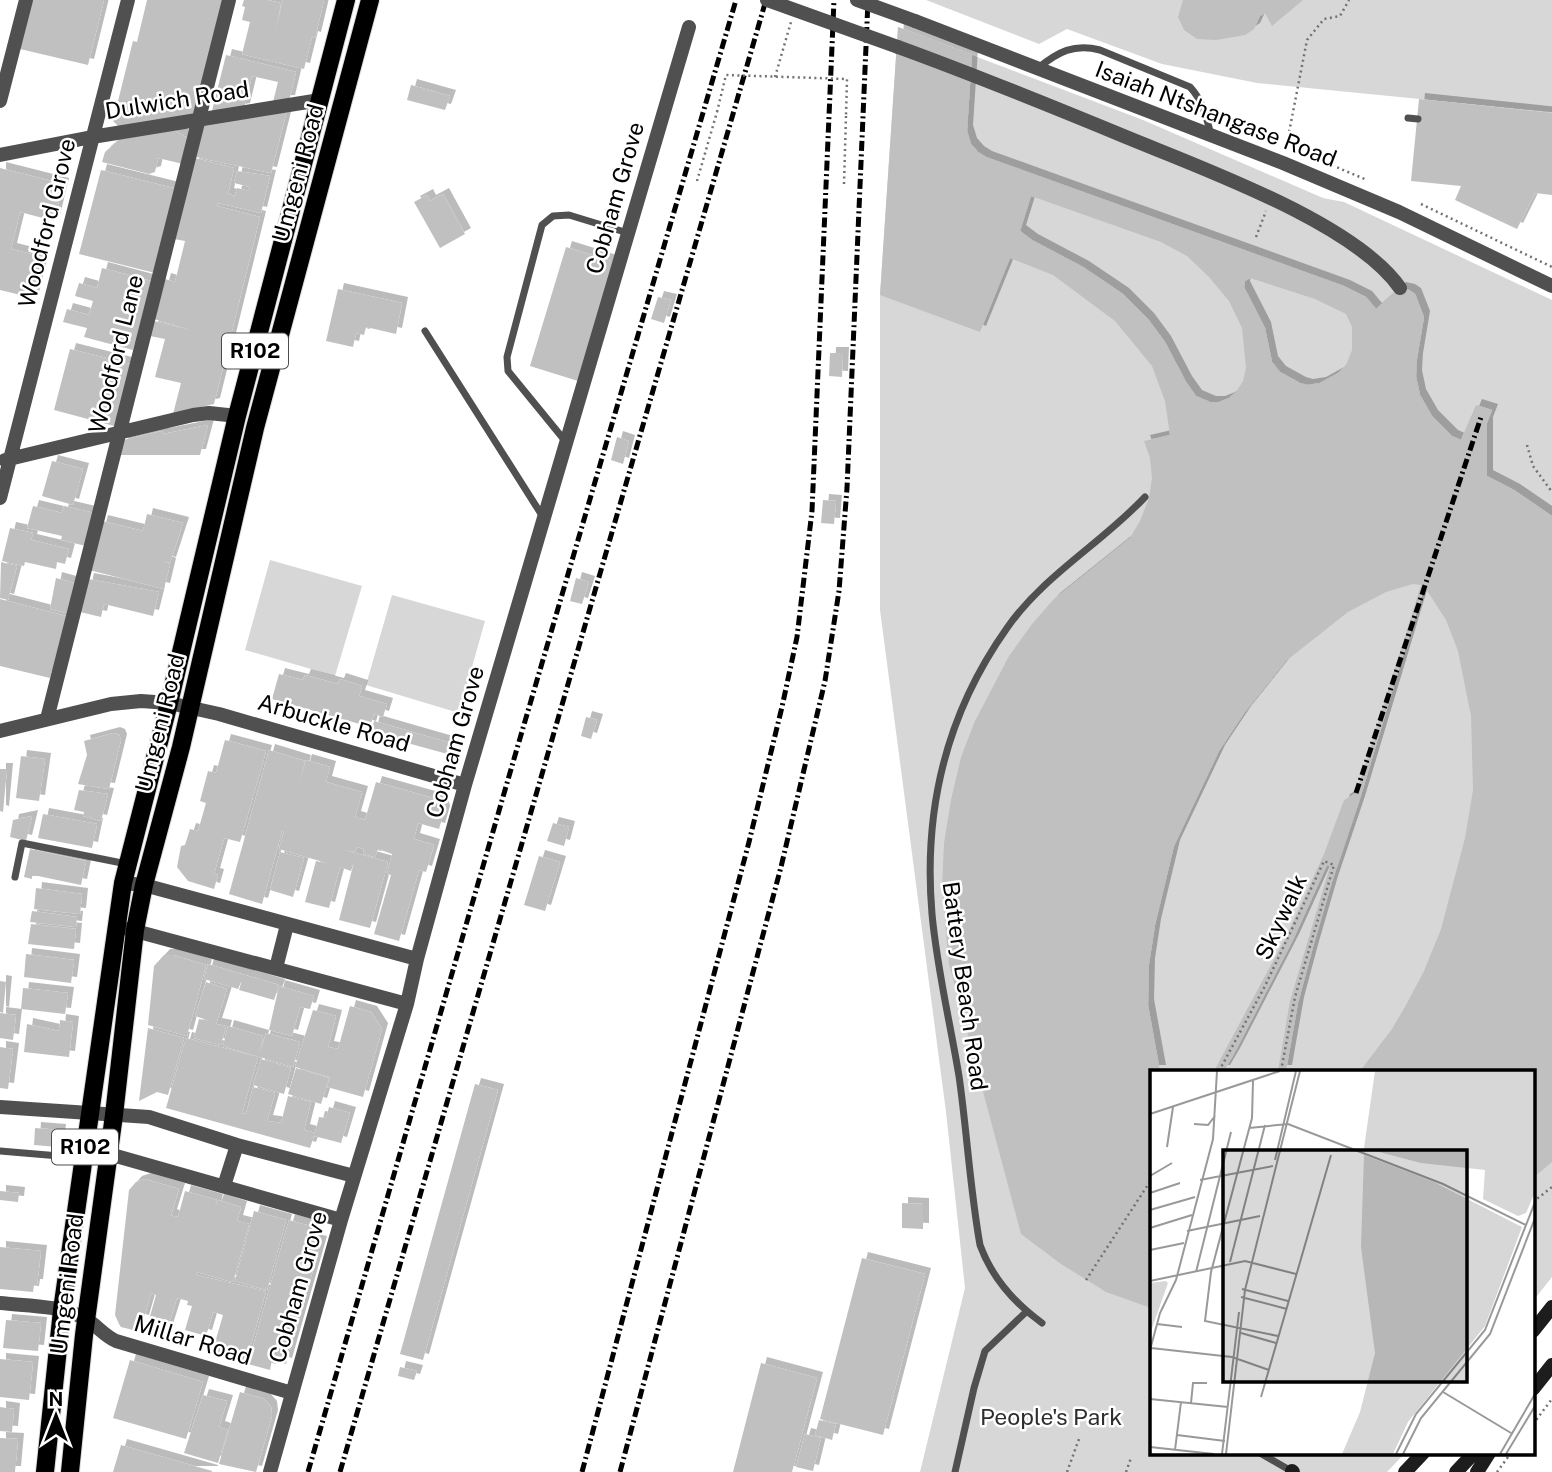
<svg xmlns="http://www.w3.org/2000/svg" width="1552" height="1472" font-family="'Public Sans',sans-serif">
<defs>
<filter id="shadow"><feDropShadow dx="6" dy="-6" stdDeviation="0" flood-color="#0004"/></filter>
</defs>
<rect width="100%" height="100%" fill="#fff"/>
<!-- green -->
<path fill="#d7d7d7" d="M926,0H1552V112L1257,83L1162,64L1067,29L1039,44Z
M898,27L1143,120L1323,198L1344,202L1552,300V1277L1533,1301V1071H1151V1453H1405L1387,1472H920L965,1288L946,1112L880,610V295Z
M270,560L362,586L335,676L245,650Z
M392,595L485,621L459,713L366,685Z"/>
<!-- building -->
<path fill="#c0c0c0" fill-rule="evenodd" filter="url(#shadow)" d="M32,0H104L88,65L20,49Z
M147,0H224L195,118L123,131L113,121L133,41L137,42Z
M244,0H267L281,3L276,29L283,0H324L315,38L312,37L304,69L242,54L250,22L242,20L245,7L242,6Z
M1183,0H1303L1272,26L1265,13L1260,16L1254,29L1245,35L1216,40L1197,39L1184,30L1178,17Z
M898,27L972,55L967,131L971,144L978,152L986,157L1344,286L1366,297L1376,309L1400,288L1409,290L1415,294L1424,317L1417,359L1416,376L1420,395L1432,416L1452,436L1461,440L1476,405L1492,410L1487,423V476L1514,490L1552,516V1162L1533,1178V1071H1360L1392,1029L1406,1005L1424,971L1441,929L1465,838L1473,790L1471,716L1458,651L1446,620L1424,586L1359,802L1332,882L1313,947L1298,1003L1286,1071H1278L1290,1001L1330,866L1327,865L1293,940L1234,1054L1224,1071H1214L1286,937L1324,854L1344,800L1356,793L1421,585L1413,584L1386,592L1348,612L1286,661L1245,712L1219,751L1174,846L1155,925L1149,964L1148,1005L1160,1071H1151V1308L1106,1292L1061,1264L1021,1234L949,964L942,888L944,843L951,800L961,757L975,721L1009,656L1032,624L1054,599L1130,538L1140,521L1149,498L1152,478L1150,458L1144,441L1170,435L1165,401L1152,366L1115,321L1053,275L1010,258L980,332L880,295ZM1031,196L1161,242L1187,256L1209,277L1229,301L1242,328L1246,368L1243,381L1236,392L1229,398L1219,402H1210L1196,396L1186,382L1165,342L1148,319L1123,294L1083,267L1032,240L1020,231ZM1250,278L1315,299L1346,314L1352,327V350L1346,365L1338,373L1320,383L1307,385L1300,383L1280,372L1272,362L1265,328L1244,287L1245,281Z
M226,55L296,72L289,101L273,102L278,82L252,76L244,109L211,115Z
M411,85L450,96L445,110L407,100Z
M1419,99L1552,113V195L1535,193L1517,229L1455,200L1461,186L1411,181Z
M287,110L271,173L196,157L204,124Z
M174,130L189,139L183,164L158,158L155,172L149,174L102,162L105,152L120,139Z
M195,158L234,168L228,194L235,196L237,188L249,191L250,187L234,183L237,171L270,176L261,213L218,203L217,206L260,217L214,404L173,414L181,383L155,377L165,339L150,336L154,321L191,330L154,319L165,279L175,282L185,241L174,239Z
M0,168L63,184L54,221L20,212L11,249L43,257L33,298L0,290Z
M101,170L177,189L155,273L79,254Z
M443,194L465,234L440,248L414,202L427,195L430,201Z
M566,247L614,262L578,381L530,366Z
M102,268L151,281L133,350L84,337L87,328L63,322L67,309L89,315L93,301L75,296L79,283L97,288Z
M338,289L402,303L396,334L366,327L364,335L356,333L353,347L326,341Z
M658,297L671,300L664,323L651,319Z
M70,349L130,364L114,426L54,410Z
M830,353H843L842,377L829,376Z
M208,425L200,455H120L123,440L162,431L163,434Z
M617,437L629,441L623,464L611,460Z
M52,461L83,469L73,505L42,496Z
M823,500L836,501L834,524L821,523Z
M33,506L62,513L64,506L94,513L86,546L61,540L62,536L27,528Z
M147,514L183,523L170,563L163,561L170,564L164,589L89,570L102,521L143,531Z
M10,528L33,533L31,540L69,549L65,564L57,562L56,569L25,562L24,566L2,561Z
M1,562L17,566L8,600L0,598Z
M56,578L74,583L67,613L50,609Z
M576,578L589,582L582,604L570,601Z
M88,579L159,592L153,616L104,604L101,617L80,612Z
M0,599L66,616L50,678L0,666Z
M279,674L303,680L305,675L338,684L340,679L362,686L359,696L387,704L383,717L374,714L370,727L272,699Z
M586,717L597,720L591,739L581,736Z
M374,721L454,744L451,755L371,733Z
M114,733L119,735L121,740L109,789L78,784L87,755L84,741Z
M225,740L266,751L240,842L224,838L214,874L218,875L214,889L188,881L177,867L181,846L185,845L190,829L198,831L206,803L200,801L208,771L216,773Z
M269,750L305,761L298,787L306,760L330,767L326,782L362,792L355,817L365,820L376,782L440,800L442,803L444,812L439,829L418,823L414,839L434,845L426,872L419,870L399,941L374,934L391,875L387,874L392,854L378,849L375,857L363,854L364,849L357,847L355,852L344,850L388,862L370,928L339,920L354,862L351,871L340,867L329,908L305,902L316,861L330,864L279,849L284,832L282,831L262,904L229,894Z
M21,756L45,759L39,801L16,798Z
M0,769H7L3,812L0,811Z
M79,790L108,794L101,821L83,816L84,812L74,810Z
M43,814L97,824L92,848L38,838Z
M32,816L26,841L10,837L13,820Z
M553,823L569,827L564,846L547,841Z
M30,849L86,861L81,885L38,876H32V879L24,877Z
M280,852L304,858L293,897L270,890Z
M539,856L560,862L545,911L524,905Z
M36,888L82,894L80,914L34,909Z
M32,911L77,917L76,927L30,922Z
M31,924L76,929L74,949L28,944Z
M26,954L74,960L71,983L24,977Z
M164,955H173L206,965L187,1036L148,1025L154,966Z
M208,964L279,985L274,1000L239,990L242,980L238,989L204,979Z
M0,981L6,982L3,1013L0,1012Z
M206,982L227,989L216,1024L226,1026L221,1045L194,1038L199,1019L210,1021L195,1016Z
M279,986L314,996L310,1009L300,1007L292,1036L269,1030Z
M23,988L68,993L65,1014L21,1009Z
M350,1006L371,1012L382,1029L363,1097L327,1087L330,1077L295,1067L313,1010L336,1016L328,1047L338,1049Z
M0,1013L16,1015L13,1040L0,1038Z
M60,1020L73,1022L69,1057L24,1052L27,1024L59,1031Z
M228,1026L263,1036L260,1052L266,1033L300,1042L293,1067L223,1046Z
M148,1028L184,1038L168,1095L157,1092L139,1101Z
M186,1038L258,1057L242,1113L246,1114L253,1087L275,1093L267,1121L281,1123L288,1096L311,1102L304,1130L315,1133L319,1117L326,1118L329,1107L350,1113L341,1143L314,1136L310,1148L166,1108Z
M0,1047L13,1049L8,1089L0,1088Z
M261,1059L291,1068L284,1094L253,1085Z
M296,1068L329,1078L321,1104L288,1094Z
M475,1084L498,1090L423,1360L400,1354Z
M35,1128L60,1130L58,1147L34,1145Z
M145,1179L179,1189L171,1215L173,1216L178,1217L185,1191L217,1200L215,1208L218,1200L241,1207L237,1221L249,1224L233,1282L197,1272L196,1275L266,1291L246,1362L212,1353L223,1315L213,1312L206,1336L185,1330L192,1306L187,1305L188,1301L177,1298L164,1339L145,1334L156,1295L151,1293L143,1321L136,1319L133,1330L121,1327L119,1324L115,1315L129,1190L136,1182Z
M0,1191L19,1193L18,1202L0,1200Z
M902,1203L923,1204V1229L902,1228Z
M254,1211L286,1220L267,1290L235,1281Z
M289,1220L310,1226L307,1239L321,1242L286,1364L272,1360L270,1370L248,1364Z
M0,1247L41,1251L37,1285H34L33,1292L0,1289Z
M862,1258L925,1274L883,1435L820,1419Z
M6,1320L41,1323L38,1351L3,1348Z
M0,1359L33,1362L29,1400L0,1397Z
M130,1360L203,1382L186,1439L113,1418Z
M761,1363L817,1378L792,1472H733Z
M400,1367L417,1371L414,1380L398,1376Z
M240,1392L264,1399L271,1407L272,1416L256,1472L219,1464Z
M203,1395L227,1401L219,1427L228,1430L218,1463L184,1453Z
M0,1407L14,1409L12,1432L0,1431Z
M819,1420L836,1424L832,1440L815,1435Z
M805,1434L821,1438L813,1471L796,1467Z
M0,1438L18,1439L15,1472H0Z
M121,1445L212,1471V1472H113Z"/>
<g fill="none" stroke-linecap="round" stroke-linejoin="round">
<defs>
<path id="primary" d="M45,1472L62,1310L123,883L169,703L237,416L346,0
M70,1472L84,1335L114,1115L135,930L144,885L181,747L255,428L370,0"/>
</defs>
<!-- primary casing -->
<use href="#primary" stroke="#dbdbdb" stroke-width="20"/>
<!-- path -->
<path stroke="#727272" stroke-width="2.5" stroke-dasharray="2 3.5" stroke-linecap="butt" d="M775,77L791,22
M1286,148L1307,40L1324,19L1340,16L1349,0
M1322,161L1367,180
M697,181L717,112
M844,184L846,116
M1421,204L1552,267
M1256,237L1266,211
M1527,445L1533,466L1552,492
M1219,1071L1265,986L1324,861L1334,865L1295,997L1281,1071
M1533,1202L1552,1187
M1086,1280L1151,1180
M1533,1424L1552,1399
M1067,1472L1079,1439
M1126,1472L1131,1458
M1497,1472L1511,1453"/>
<!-- lane -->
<path stroke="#505050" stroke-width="7" d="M1038,68C1058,52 1074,43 1100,50L1190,87C1203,101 1206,116 1211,135
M1408,118L1418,119
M425,331L543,517
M566,442L508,371L507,357L542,225L553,216L569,215L628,233
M15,877L22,843L127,864
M0,1151L83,1158
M1042,1323C1013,1302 992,1278 980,1245C970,1189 967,1132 959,1076C950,1022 937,969 932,914C923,809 946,714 1007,628C1044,575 1102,543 1145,497
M1260,1453L1293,1472
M955,1472L974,1388L985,1351L1026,1312"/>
<!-- street -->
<path stroke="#505050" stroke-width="14" d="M915,21L1283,163L1399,212L1552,286
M898,47C975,75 1051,106 1126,137C1201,168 1355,223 1400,288
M0,101L26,0
M0,155L92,137L320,100
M5,460L193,415L209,413L237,416
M0,498L128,0
M47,719L229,0
M0,731L111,704L141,701L169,703L219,714L465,785
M123,883L144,885L417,959
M128,929L407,1004
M276,968L287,925
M0,1107L149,1117L237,1145L354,1176
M85,1149L109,1154L341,1220
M224,1186L237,1145
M0,1303C27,1306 59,1305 84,1318C96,1324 103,1335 116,1341L292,1393
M270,1472L341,1220L407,1004L417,959L465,785L689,27"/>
<!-- secondary -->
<path stroke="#1d1d1d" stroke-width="14" d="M1533,1331L1552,1307
M1533,1389L1552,1365
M1292,1471L1293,1472
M1405,1472L1423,1453
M1456,1472L1474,1453
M1477,1472L1489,1453"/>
<!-- primary -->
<use href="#primary" stroke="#000" stroke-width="18"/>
<!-- rail -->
<path stroke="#000" stroke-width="5" stroke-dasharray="10 3.5 2 3.5" stroke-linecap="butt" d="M1356,793L1481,417
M308,1472L516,752L736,0
M340,1472L766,0
M582,1472L749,842L782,707L797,637L812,511L834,0
M620,1472L781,867L825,681L839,591L847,488L868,0"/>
<!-- path-bridge -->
<path stroke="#727272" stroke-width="2.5" stroke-dasharray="2 3.5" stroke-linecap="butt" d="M717,112L726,75L847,79L846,116"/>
<!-- street-bridge -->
<path stroke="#505050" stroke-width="14" d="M767,0L898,47
M857,0L915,21"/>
</g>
<g text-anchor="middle" stroke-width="5" stroke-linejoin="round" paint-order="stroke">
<!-- shield labels -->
<g fill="#fff" stroke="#4c4c4c" stroke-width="2">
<rect x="222" y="333.5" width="66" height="35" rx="5"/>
<rect x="52" y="1129.5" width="66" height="35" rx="5"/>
</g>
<g font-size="21" font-weight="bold" fill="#000">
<text x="255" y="358">R102</text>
<text x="85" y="1154">R102</text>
</g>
<!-- street labels -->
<g font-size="23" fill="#000" stroke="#fff">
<text transform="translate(177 100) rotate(-9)" y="8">Dulwich Road</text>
<text transform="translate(1216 114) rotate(21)" y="8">Isaiah Ntshangase Road</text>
<text transform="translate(298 173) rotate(-75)" y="8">Umgeni Road</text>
<text transform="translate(615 198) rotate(-74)" y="8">Cobham Grove</text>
<text transform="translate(47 223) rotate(-76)" y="8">Woodford Grove</text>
<text transform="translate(116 354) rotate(-76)" y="8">Woodford Lane</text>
<text transform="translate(160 723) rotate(-76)" y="8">Umgeni Road</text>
<text transform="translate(334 723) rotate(16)" y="8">Arbuckle Road</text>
<text transform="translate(455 742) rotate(-74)" y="8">Cobham Grove</text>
<text transform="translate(1281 917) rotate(-65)" y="8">Skywalk</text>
<text transform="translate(965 986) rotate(82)" y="8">Battery Beach Road</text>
<text transform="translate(67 1284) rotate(-83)" y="8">Umgeni Road</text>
<text transform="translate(298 1287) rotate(-74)" y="8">Cobham Grove</text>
<text transform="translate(193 1340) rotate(17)" y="8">Millar Road</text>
</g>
<!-- park labels -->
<g font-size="23" fill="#2e2e2e" stroke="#fff">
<text x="1051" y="1425">People's Park</text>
</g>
</g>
<!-- overview -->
<g transform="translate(1150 1070)">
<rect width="385" height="385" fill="#fff"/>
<path d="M225,1H385V122L376,143L368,146L333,129L335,100L271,93L214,78ZM214,85L284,112L372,157L335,256L258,352L243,384H192L210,342L225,283L211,177ZM16,211L18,213L0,264V213Z" fill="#d7d7d7"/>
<path fill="none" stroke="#999" stroke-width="2" d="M103,11L102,48L61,202L55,251L128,266M0,44L130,1M44,54L58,55L65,46M99,58L138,54L293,114L376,155M17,77L23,37M125,90L146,1M0,106L22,93M50,110L123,96M0,123L30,113M0,140L45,127M0,158L42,145M37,161L110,146M0,180L34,173M80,192L115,55M46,202L81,62M26,210L63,69L67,1M0,211L95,191L146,204M92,219L138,231M91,227L137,239M7,254L32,257M91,263L126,273M1,278L82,287L119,300M0,280L10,243L26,210M293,322L361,363M111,327L181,85M0,329L78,337M41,333L43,313H57M27,365L75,371M0,377L64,384M25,380L31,332M72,384L89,242M76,384L95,220L150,1M246,384L266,344L335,260L385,132M253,384L271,348L340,264L385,148M350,384L385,324M356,384L385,336"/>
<path fill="#000" fill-opacity="0.15" stroke="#000" stroke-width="3.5" d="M73,80H317V312H73Z"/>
<rect width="385" height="385" fill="none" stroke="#000" stroke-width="3.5"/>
</g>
<!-- north arrow -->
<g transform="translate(56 1416)" stroke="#ffffff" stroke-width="5" paint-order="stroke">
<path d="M0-5L12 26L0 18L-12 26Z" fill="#000000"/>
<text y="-10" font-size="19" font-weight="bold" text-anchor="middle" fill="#000000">N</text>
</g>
</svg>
